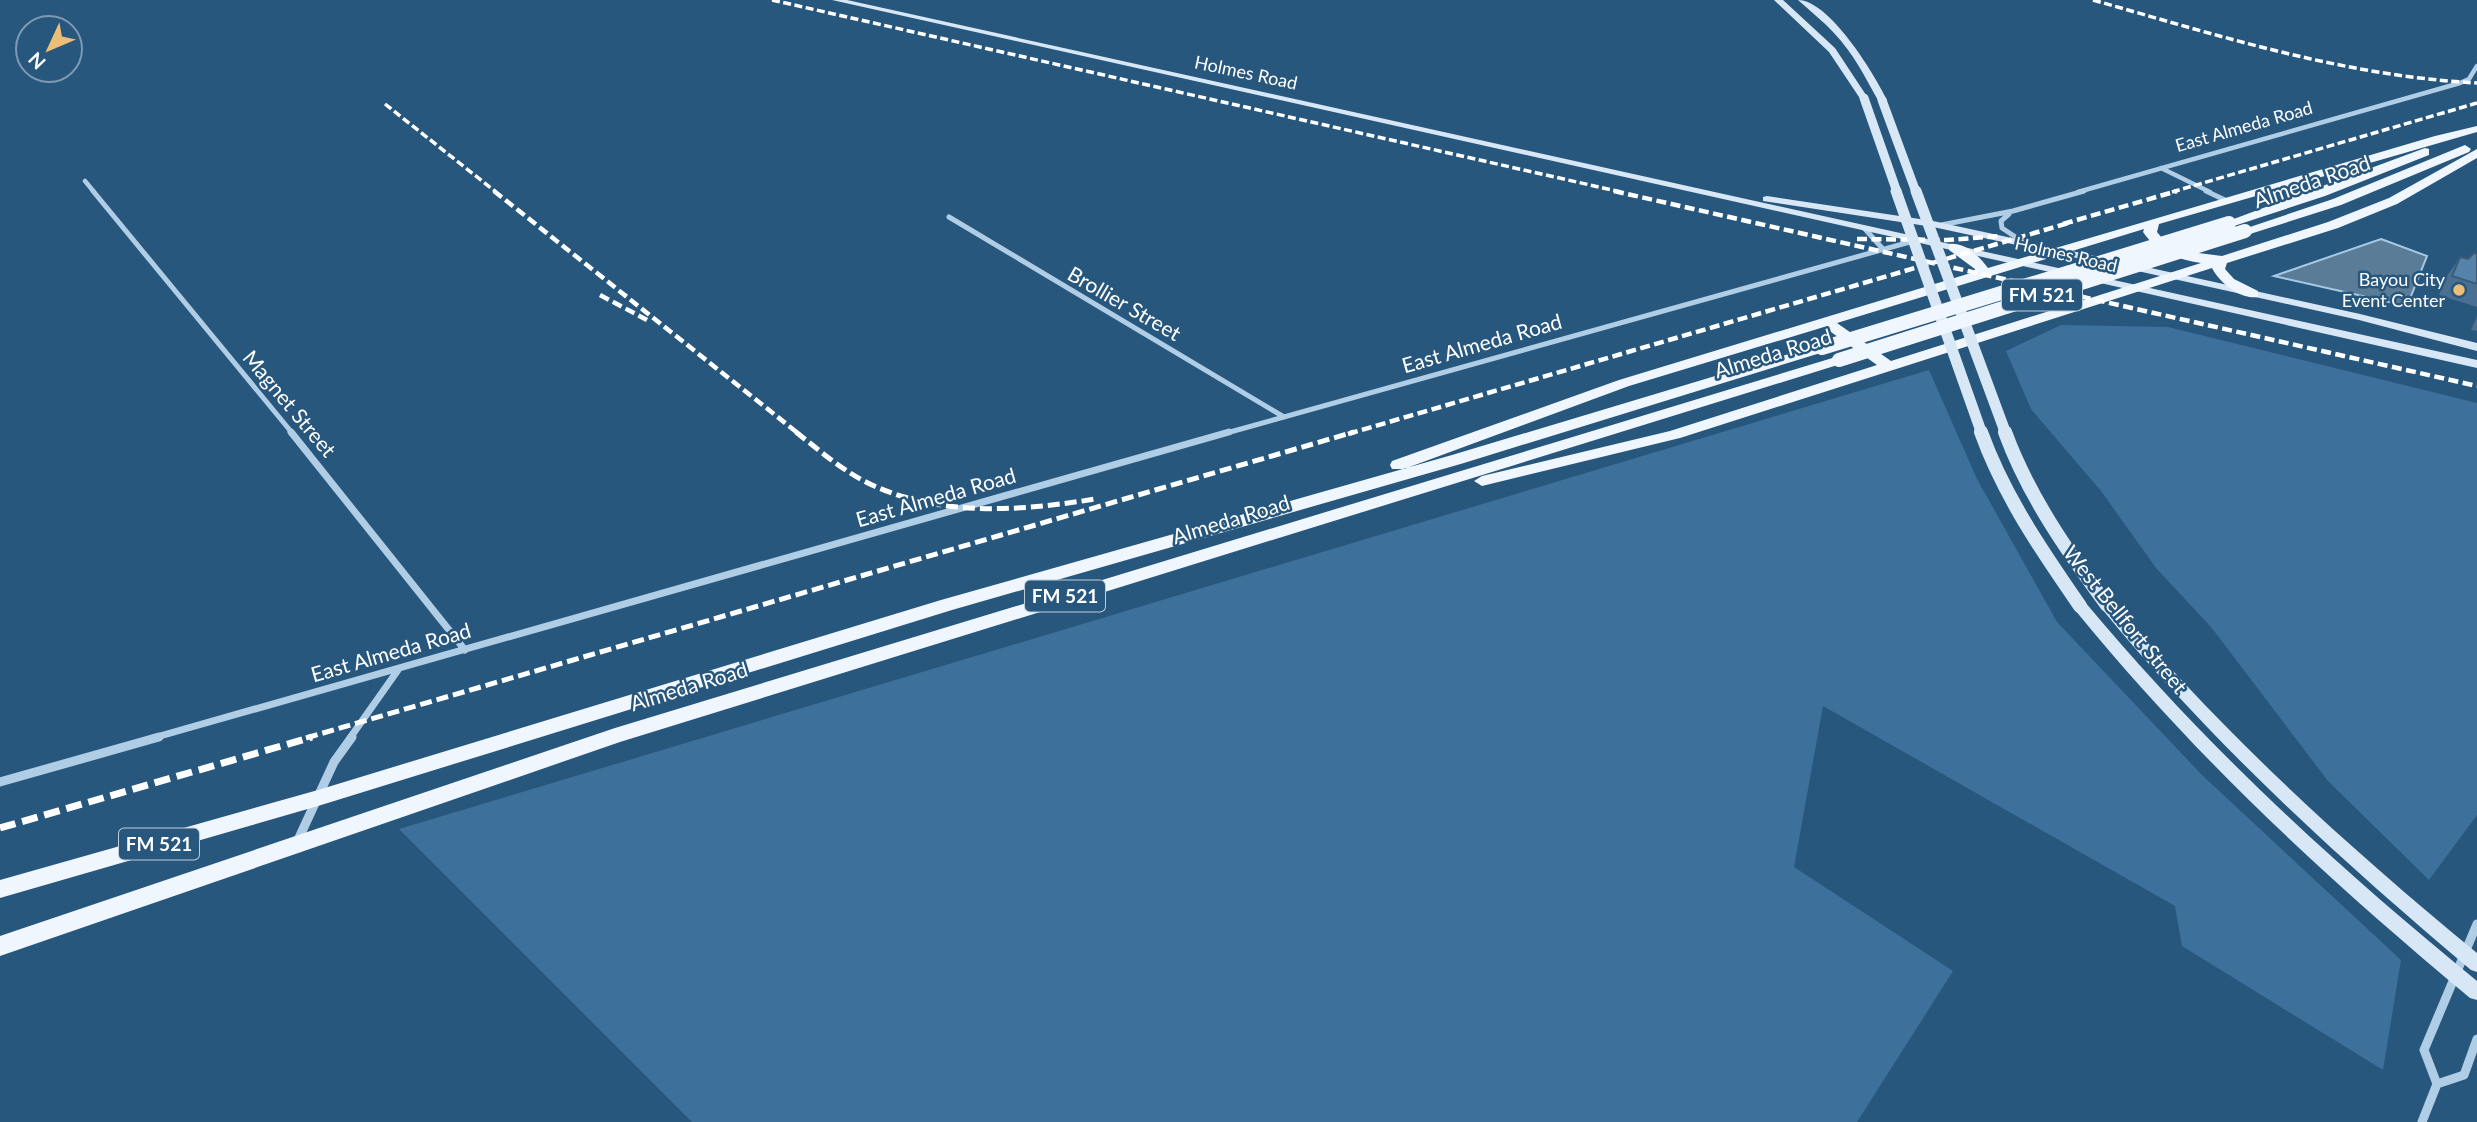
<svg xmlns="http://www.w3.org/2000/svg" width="2477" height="1122" font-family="Lato,sans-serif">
<rect width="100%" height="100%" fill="#28577e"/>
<!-- green -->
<path fill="#3d709b" d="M2061,325L2168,327L2477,403V815L2429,880L2328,781L2211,627L2156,568L2101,491L2031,409L2006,351Z
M1929,370L1977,479L2057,622L2203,776L2401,960L2383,1070L2182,946L2175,906L1823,706L1794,867L1953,971L1857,1122H692L399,829Z"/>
<!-- water -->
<path fill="#5b7c97" stroke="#a4c9e5" stroke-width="2" d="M2381,239L2427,256L2407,306L2274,276Z"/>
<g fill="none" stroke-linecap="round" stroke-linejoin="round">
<!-- minor-far3 -->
<path stroke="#afcde5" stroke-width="4.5" d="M2161,168L2210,192
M85,181L94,192
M2078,192L2460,83L2469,79L2477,66"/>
<!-- minor-far2 -->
<path stroke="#afcde5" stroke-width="5" d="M93,191L293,434
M2206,191L2227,201
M2009,214L2001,221L2002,228L2023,242
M949,217L1284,417
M1941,225L2013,211L2084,191
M1865,229L1882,248
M1223,434L1917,240"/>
<!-- minor-far1 -->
<path stroke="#afcde5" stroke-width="7" d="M291,432L465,650
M153,738L1229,432
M350,738L398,670"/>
<!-- minor -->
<path stroke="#afcde5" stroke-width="9" d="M0,782L159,737
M298,840L334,762L352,737
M2437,1084L2464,1075L2477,1039
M2422,1122L2437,1084L2424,1050L2477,924"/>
<!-- secondary -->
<path fill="#d8e7f5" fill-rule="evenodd" d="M832,0H847L2072,271L2077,274L2072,277Z
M1774,0H1783L1835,48L1868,98L1867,100H1861L1829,52Z
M1798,0C1829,0 1874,73 1887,100L1885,102H1879C1865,77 1854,54 1834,33C1823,21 1810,11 1798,0Z
M1767,196L1933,221L2109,259L2114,262L2109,265L1933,227L1763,201V197Z
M2128,263L2360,314L2477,343V351L2359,320L2124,268V264Z
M2091,275L2477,360V368L2087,280V276Z
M2107,600L2112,601C2221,732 2346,845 2477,953V972L2471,970C2337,857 2213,744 2102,609L2100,605Z
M2080,601L2085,602C2204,745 2334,864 2477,981V1000L2470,998C2325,877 2195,757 2075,610L2073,606L2075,602Z"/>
<!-- primary -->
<path fill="#eff6fd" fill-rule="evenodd" d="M2477,126V132L2159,224L2157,232L2166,243L2183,251L2222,256L2328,222L2389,198L2477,149V158L2397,204L2338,228L2227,263L2225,269L2234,279L2258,291V297C2240,300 2219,282 2212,268L1680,438L1482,486L1474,481L1482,476L1670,431L1877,365L1824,327L1629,386L1404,469H1392L1390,465L1392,461L1619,380L1974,272L1975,269L1949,250V244C1965,242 1979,256 1988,268L2435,136ZM2144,229L2143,232C2157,253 2177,259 2201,263L1891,361L1837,323Z
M2465,145L2471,149L2469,152L2341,205L2250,234L2245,235L2238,231L2333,199Z
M2425,148L2429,149V155L2325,196L2234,226L2229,227L2223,223Z
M1822,344L1829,348L1827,351L1464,463L952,610L318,806L0,898V880L318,790L941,600L1452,455Z
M1839,356L1846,360L1844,363L620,742L0,956V936L615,728Z"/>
<!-- rail-far3 -->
<path stroke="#fff" stroke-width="3.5" stroke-dasharray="8 3.5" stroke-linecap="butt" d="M772,0L1621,192
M2093,0C2220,36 2344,76 2477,83
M385,104L496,192
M2172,192L2477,103"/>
<!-- rail-far2 -->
<path stroke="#fff" stroke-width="4.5" stroke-dasharray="10 4.5" stroke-linecap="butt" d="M494,191L799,434
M1614,191L2477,386
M2063,224L2177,191
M1857,239L1947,240L2001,236
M600,295L647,320
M1348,434L2072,222"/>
<!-- rail-far1 -->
<path stroke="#fff" stroke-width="5" stroke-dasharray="12 5" stroke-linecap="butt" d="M796,432C820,451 844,472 872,485C942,517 1021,511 1095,499
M306,738L1354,432"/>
<!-- rail -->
<path stroke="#fff" stroke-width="7" stroke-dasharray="16 7" stroke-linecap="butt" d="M0,828L312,737"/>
<!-- secondary-bridge-far2 -->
<path stroke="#d8e7f5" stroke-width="9" d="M1864,98L1897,192
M1882,100L1916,192"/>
<!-- secondary-bridge-far1 -->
<path stroke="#d8e7f5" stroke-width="11" d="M1896,191L1982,434
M1916,191L2006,434"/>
<!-- secondary-bridge -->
<path stroke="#d8e7f5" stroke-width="14" d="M1981,432C2004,496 2042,551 2080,606
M2005,432C2028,495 2067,551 2107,605"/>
<!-- primary-bridge -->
<path stroke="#eff6fd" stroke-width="14" d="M1822,348L2229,223
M1839,360L2245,231"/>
</g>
<!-- wall -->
<path fill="#497091" d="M2477,254V307L2439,295L2447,276L2460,257L2468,259Z
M2477,316V331L2471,330Z"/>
<!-- building -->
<path fill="#5582a9" stroke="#3c5b76" stroke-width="2" d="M2474,253L2477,254V284L2452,276L2460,257L2468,259Z"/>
<!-- markers -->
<circle fill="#ecbe76" stroke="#28577e" stroke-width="2.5" cx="2459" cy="290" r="7"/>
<g text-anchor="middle" stroke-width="5" stroke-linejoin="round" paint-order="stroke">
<!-- far-street labels -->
<g font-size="18" fill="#fff" stroke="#28577e">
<text transform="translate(1246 73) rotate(12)" y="6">Holmes Road</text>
<text transform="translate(2244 127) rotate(-16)" y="6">East Almeda Road</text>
<text transform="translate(2066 255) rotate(13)" y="6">Holmes Road</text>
</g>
<!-- far-poi labels -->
<g font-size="18" fill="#fff" stroke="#28577e" text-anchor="end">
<text x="2445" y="286">Bayou City<tspan x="2445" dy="21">Event Center</tspan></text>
</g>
<!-- shield labels -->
<g fill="#28577e" stroke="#becdd8" stroke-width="2">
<rect x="2002" y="279.5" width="80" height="31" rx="5"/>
<rect x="1025" y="580.5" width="80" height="31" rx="5"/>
<rect x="119" y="828.5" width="80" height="31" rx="5"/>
</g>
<g font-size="19" font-weight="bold" fill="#fff">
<text x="2042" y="302">FM 521</text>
<text x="1065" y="603">FM 521</text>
<text x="159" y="851">FM 521</text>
</g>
<!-- street labels -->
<g font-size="21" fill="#fff" stroke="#28577e">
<text transform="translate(2312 182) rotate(-19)" y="7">Almeda Road</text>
<text transform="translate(1124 304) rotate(30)" y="7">Brollier Street</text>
<text transform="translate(1482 344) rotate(-16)" y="7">East Almeda Road</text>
<text transform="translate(1773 354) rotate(-17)" y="7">Almeda Road</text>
<text transform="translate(289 404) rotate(50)" y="7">Magnet Street</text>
<text transform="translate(936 498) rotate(-16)" y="7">East Almeda Road</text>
<text transform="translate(1231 520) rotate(-17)" y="7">Almeda Road</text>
<text transform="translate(2125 620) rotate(51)" y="7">West Bellfort Street</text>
<text transform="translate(391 653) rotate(-16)" y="7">East Almeda Road</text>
<text transform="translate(689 687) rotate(-17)" y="7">Almeda Road</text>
</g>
</g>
<!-- north arrow -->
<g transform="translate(49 49) rotate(226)"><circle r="33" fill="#28577e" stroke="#7e9ab2" stroke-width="2"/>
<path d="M0-5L12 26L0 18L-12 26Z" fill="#ecbe76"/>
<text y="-10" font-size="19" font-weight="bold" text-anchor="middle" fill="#ffffff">N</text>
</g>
</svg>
